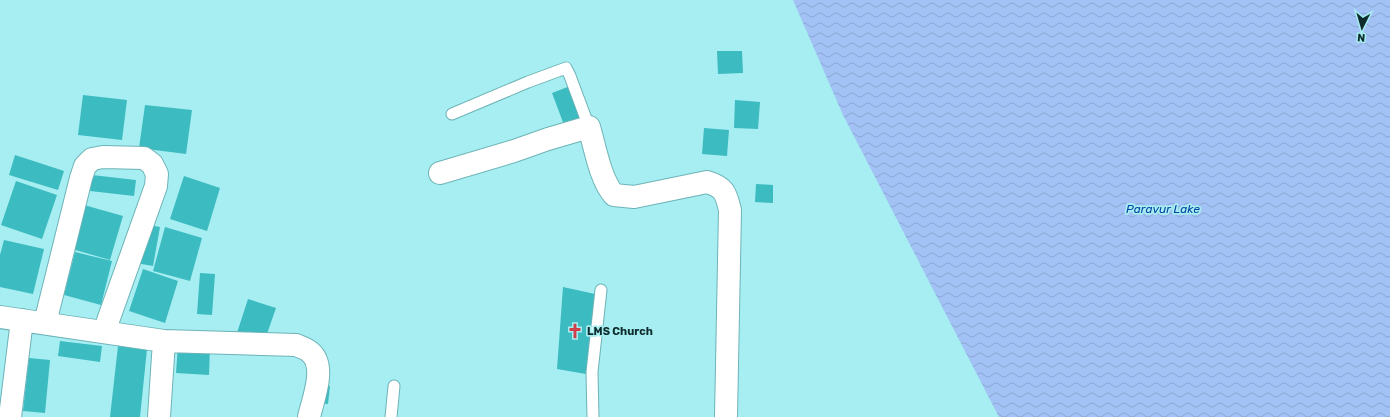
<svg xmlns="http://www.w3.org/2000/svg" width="1390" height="417" font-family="Rubik,sans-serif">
<defs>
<pattern id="water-waves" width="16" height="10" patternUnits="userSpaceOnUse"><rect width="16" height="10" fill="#a2c1f5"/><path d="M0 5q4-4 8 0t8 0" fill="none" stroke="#8aa6d2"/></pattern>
</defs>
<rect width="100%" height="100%" fill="#a6eef1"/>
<!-- water -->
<path fill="url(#water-waves)" d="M793,0H1390V417H999L843,115Z"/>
<!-- building -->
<path fill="#3cbbc1" d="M717,51H742L743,73L718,74Z
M570,86L583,118L564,125L552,93Z
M83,95L127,100L122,140L78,135Z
M735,100L760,102L758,129L734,128Z
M145,105L192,110L186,154L139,148Z
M704,128L729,130L727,156L702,154Z
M15,155L64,171L58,190L9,175Z
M92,175L136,180L134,196L90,191Z
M184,176L220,188L207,231L170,219Z
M16,181L57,195L42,239L1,225Z
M756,184L773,185V203L755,202Z
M84,205L123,216L110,260L72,249Z
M143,224L160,227L153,266L136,263Z
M165,227L202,238L190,281L153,271Z
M4,240L44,249L33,294L0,287V255Z
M75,252L112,261L101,305L64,295Z
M143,269L178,281L165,323L129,311Z
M200,273L215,274L212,315L197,314Z
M563,287L595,294L586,374L557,369Z
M248,299L276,308L261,351L234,342Z
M60,341L102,346L100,362L58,356Z
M178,345L210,346L209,375L176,373Z
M118,346L147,349L140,417H110Z
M29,358L50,360L45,413L23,411Z
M318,384L330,386L328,404L316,403Z"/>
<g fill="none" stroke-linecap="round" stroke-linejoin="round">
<defs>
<path id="service" d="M452,114L528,82L566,68L570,76L589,127
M391,417L394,386
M593,417L592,372L601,290"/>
<path id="minor" d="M440,173L514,151L548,139L589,127C595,147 600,179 614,195L634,197L707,182C724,187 726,193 730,210L726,417
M0,317L164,341L159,417
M45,323L81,178L85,166L92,159L103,157L144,158L152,164L157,174L156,186L104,332
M164,341L296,345C301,347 307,349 310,352C327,366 313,399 309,417
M10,417L22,320"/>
</defs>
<!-- service casing -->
<use href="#service" stroke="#6db3b7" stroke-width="13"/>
<!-- minor casing -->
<use href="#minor" stroke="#6db3b7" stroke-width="24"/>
<!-- service -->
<use href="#service" stroke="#fff" stroke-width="11"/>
<!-- minor -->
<use href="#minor" stroke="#fff" stroke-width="22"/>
</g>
<!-- icons -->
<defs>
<symbol id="church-bare" viewBox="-9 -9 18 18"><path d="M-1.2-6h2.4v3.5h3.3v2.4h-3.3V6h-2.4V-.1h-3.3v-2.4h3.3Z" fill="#ce3e4b" stroke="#a6eef1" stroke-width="2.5" paint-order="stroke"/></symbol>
</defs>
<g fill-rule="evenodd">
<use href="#church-bare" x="564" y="320" width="22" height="22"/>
</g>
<g text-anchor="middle" stroke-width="3.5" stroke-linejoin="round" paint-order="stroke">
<!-- poi labels -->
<g font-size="11" font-weight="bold" fill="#0e2c2d" stroke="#a6eef1" text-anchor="start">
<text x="587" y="335">LMS Church</text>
</g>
<!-- water labels -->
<g font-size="12" font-style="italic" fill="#0543a3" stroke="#a6eef1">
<text x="1163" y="213">Paravur Lake</text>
</g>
</g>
<!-- north arrow -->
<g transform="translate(1362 28) rotate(185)" stroke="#a6eef1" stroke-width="3" paint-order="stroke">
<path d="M0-3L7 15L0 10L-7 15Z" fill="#0e2c2d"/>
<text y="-6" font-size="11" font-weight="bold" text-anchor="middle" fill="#0e2c2d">N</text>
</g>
</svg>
